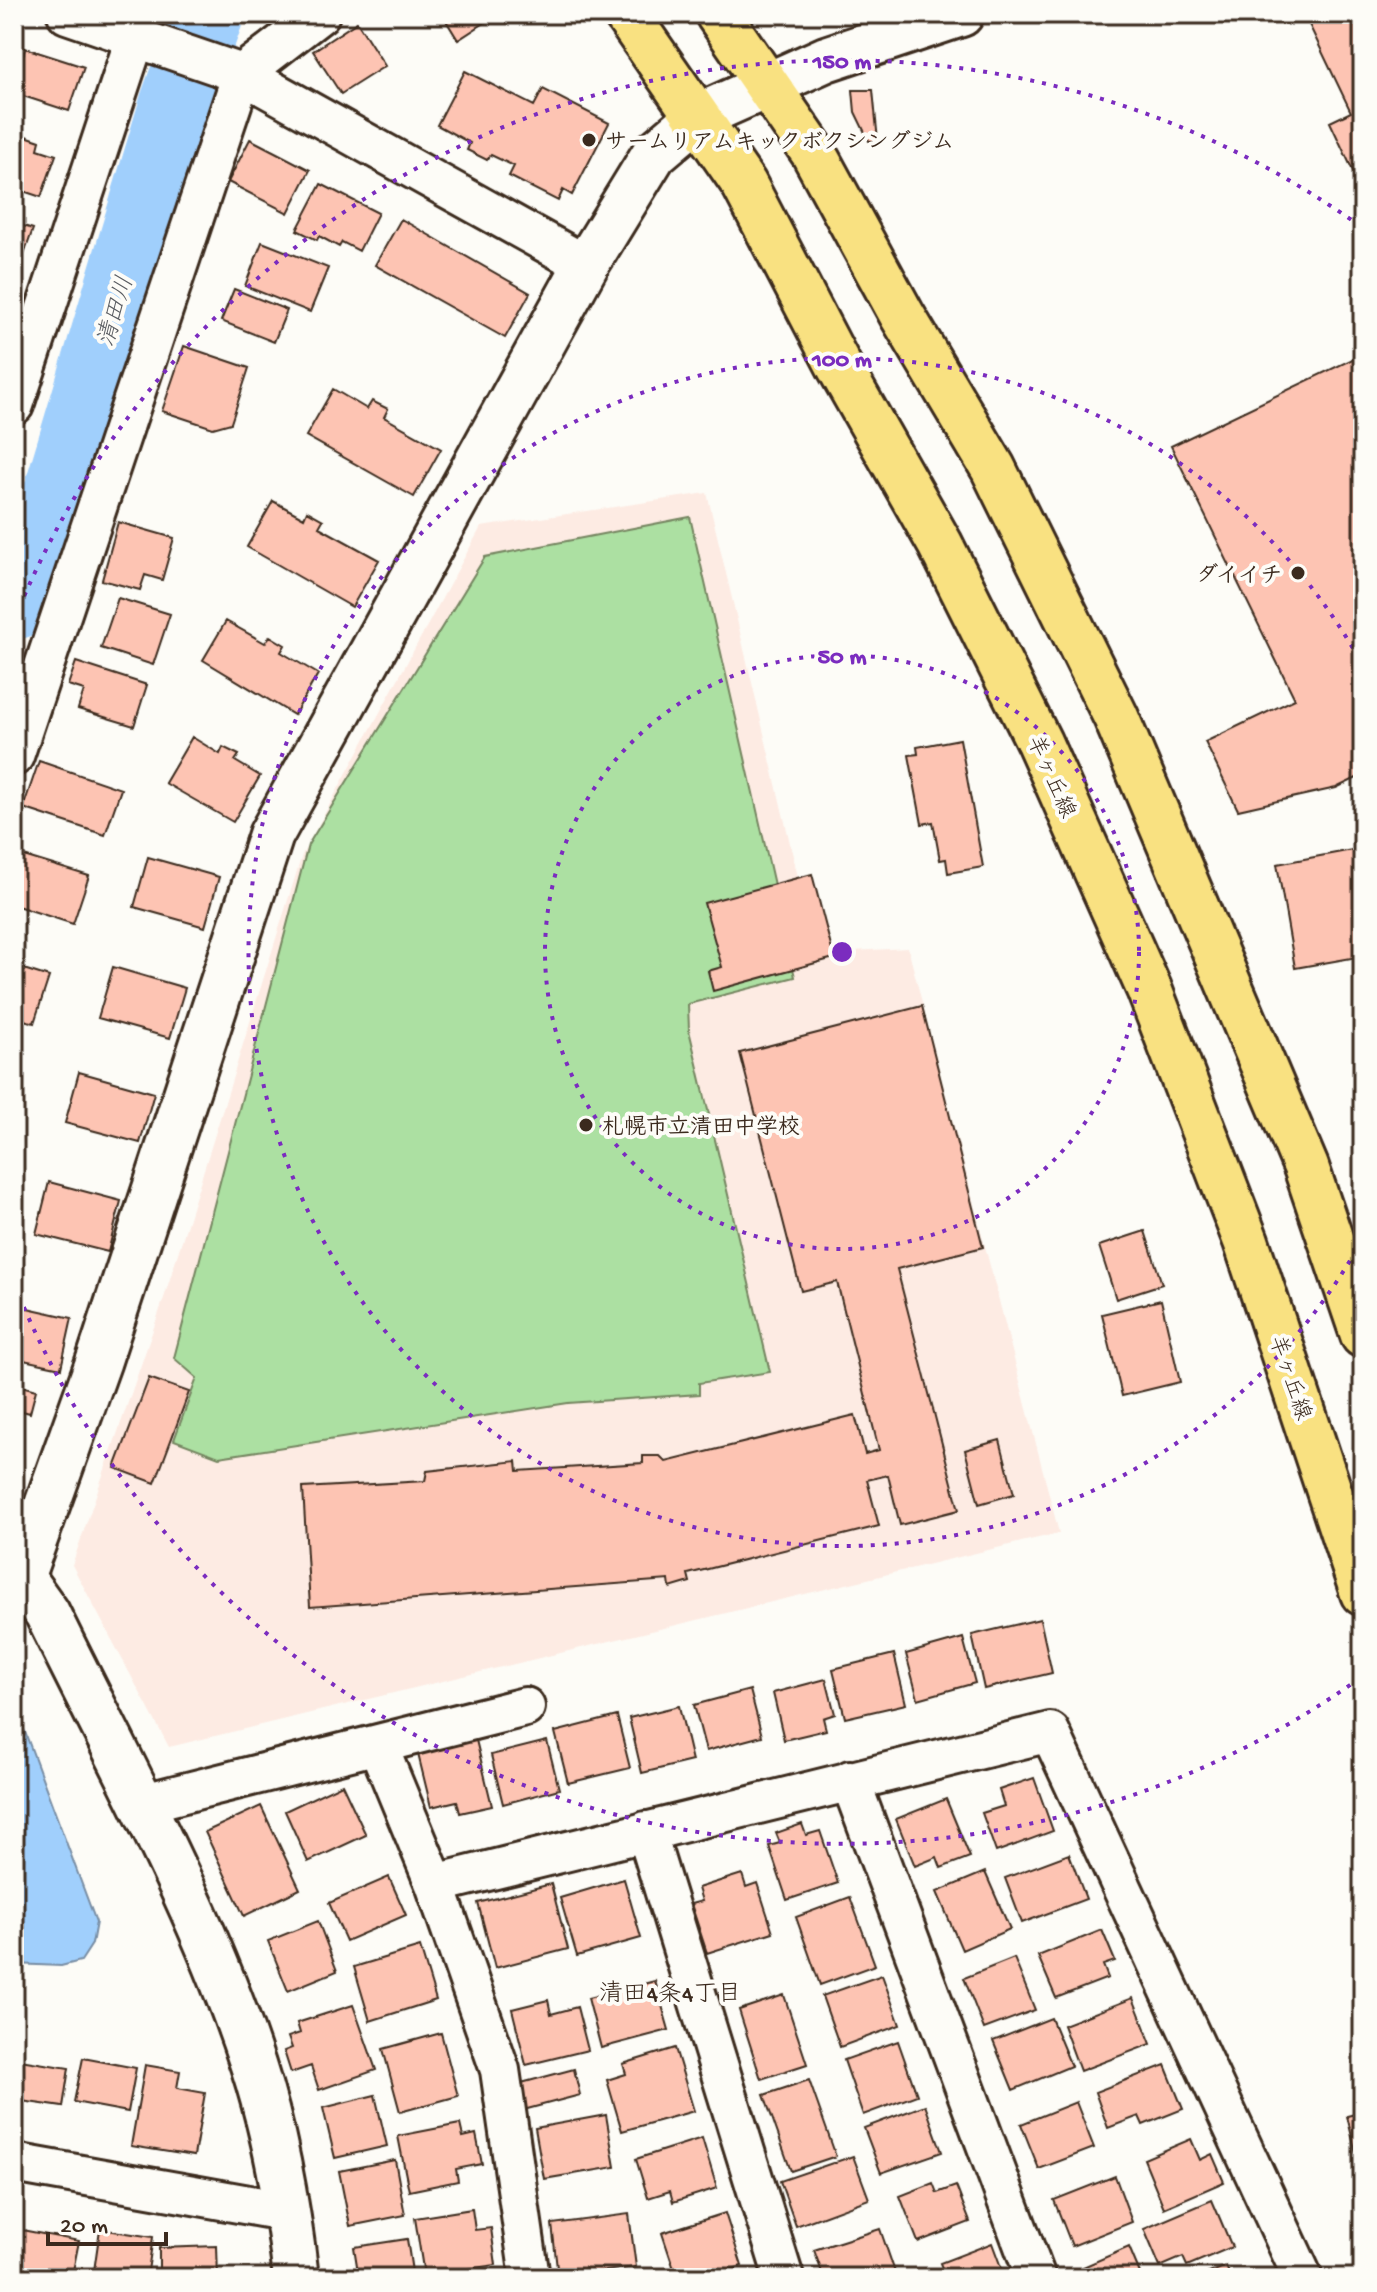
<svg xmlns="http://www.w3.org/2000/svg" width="1377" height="2292" font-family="'Gochi Hand','Klee One',sans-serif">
<rect width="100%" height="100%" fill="#fdfcf7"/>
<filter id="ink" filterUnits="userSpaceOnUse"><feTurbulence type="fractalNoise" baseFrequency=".0125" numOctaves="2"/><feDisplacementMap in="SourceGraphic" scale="16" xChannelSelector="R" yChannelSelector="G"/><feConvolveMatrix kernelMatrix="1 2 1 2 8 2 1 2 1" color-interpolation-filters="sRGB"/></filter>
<g filter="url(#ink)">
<!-- built -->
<path fill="#fdebe3" d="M707,493L816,953L908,948L1059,1533L169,1747L72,1565L164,1298L302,855L481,527Z"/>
<!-- green -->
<path fill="#ace0a2" stroke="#748560" stroke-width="2" d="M690,517L795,977L688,1004L689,1030L770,1372L699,1383V1394L568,1403L219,1457L174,1440L197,1378L174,1358L308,845L485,557Z"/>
<!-- water -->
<path fill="#a0cffc" stroke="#788da3" stroke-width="2" d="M25,1732L96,1922L92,1944L81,1961L61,1966L14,1964V1757Z"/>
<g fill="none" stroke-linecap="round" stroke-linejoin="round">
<!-- river -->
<path stroke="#a0cffc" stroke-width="72" d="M14,604L36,571L175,106L208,14"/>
</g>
<!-- building -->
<path fill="#fdc4b3" stroke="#3b2a1e" stroke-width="2" d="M442,14H498L458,40Z
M1304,14H1363V192L1330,122L1351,112Z
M357,22L385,66L341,94L313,51Z
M25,48L84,67L69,111L14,93Z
M465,71L534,106L543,89L609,123L572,195L563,190L558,201L509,176L514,166L491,155L487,160L467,150L470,143L437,125Z
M853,90H873L878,141H869L855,112Z
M14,132L40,141L38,149L56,155L41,197L14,188Z
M250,139L310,170L288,213L228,182Z
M321,184L378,213L359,251L342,242L339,247L319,236L317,240L297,230Z
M401,219L530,293L505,338L375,265Z
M14,223L33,229L18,272L14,271Z
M262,242L328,268L310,312L245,286Z
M234,289L287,310L274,342L221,321Z
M184,346L249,368L231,423L213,428L162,411Z
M1363,354V775L1336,788L1238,810L1205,742L1295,699L1171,446Z
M333,389L367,409L372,401L388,409L384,417L441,449L414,497L306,436Z
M273,501L304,518L307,511L323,520L319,527L379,560L352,607L247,547Z
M118,522L174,538L162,580L145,575L140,590L102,580Z
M118,598L170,614L153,665L101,648Z
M226,621L265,643L270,636L285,645L281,652L318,674L294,715L203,660Z
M76,662L147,685L134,726L78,709L84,690L68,685Z
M192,737L220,754L223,747L239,755L235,761L260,776L233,822L165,783Z
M960,739L983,867L948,873L946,859L940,860L933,822L922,824L909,755L918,754L917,747Z
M39,761L121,789L105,835L23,808Z
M1363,848V956L1295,968L1277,864Z
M14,853L89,876L73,924L14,905Z
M148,857L219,877L205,927L134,907Z
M812,874L834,958L713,991L708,971L722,967L704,903Z
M14,966L49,977L34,1023L14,1017Z
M113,967L185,988L170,1038L98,1018Z
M922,1006L983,1247L897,1269L959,1510L900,1525L888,1475L867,1480L879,1526L688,1574L690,1582L670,1588L669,1580L310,1607L303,1488L425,1481L427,1471L517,1461L518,1471L643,1463V1456H660L666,1462L855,1415L865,1454L879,1450L837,1282L801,1291L740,1053Z
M79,1072L154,1093L140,1143L65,1123Z
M49,1182L121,1201L108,1252L36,1234Z
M1145,1231L1162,1284L1116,1299L1099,1246Z
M1161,1300L1180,1382L1122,1396L1102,1314Z
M14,1305L72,1318L61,1368L14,1358Z
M149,1378L189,1392L155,1483L115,1468Z
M14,1384L36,1390L30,1413L14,1409Z
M1000,1440L1014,1494L979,1504L965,1450Z
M1040,1619L1052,1673L984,1689L972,1635Z
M963,1638L975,1683L918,1699L906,1654Z
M894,1654L906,1704L845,1718L833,1669Z
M826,1679L835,1714L823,1718L826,1730L784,1740L773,1693Z
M750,1690L762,1736L706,1751L694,1705Z
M679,1706L692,1761L642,1773L629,1718Z
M617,1716L630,1768L568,1783L555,1732Z
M476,1740L492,1806L460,1813L457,1801L431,1807L418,1754Z
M547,1741L559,1789L503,1804L491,1755Z
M1034,1778L1053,1831L996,1852L982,1813L1004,1806L999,1790Z
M342,1784L366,1835L308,1862L285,1811Z
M946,1799L970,1857L941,1868L937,1857L915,1866L896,1819Z
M261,1806L300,1889L244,1916L205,1832Z
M802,1824L806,1835L820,1831L838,1883L787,1900L769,1846L780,1843L776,1833Z
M1069,1854L1086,1899L1022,1923L1005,1878Z
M985,1872L1010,1929L962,1950L937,1892Z
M742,1874L746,1887L757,1883L773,1932L707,1953L691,1904L702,1901L698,1888Z
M389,1877L406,1915L346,1941L329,1903Z
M624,1879L641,1938L577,1956L560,1898Z
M551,1884L568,1949L495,1968L478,1903Z
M850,1897L875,1965L820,1985L796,1917Z
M318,1921L337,1971L288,1991L268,1941Z
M1102,1930L1115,1961L1103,1965L1108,1978L1056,1998L1038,1956Z
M420,1947L436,2000L370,2021L354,1967Z
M1014,1958L1035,2010L984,2029L964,1978Z
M882,1975L900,2025L840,2047L822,1996Z
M655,1981L669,2030L601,2048L588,1998Z
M784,1995L807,2064L761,2079L739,2010Z
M1133,1998L1151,2044L1080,2071L1063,2025Z
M548,2000L551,2014L577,2007L588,2050L526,2065L512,2009Z
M353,2005L376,2070L319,2090L311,2066L291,2073L284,2051L292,2048L288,2037L300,2033L297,2023Z
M1051,2018L1071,2066L1013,2090L993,2041Z
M441,2033L458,2096L400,2112L383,2049Z
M898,2041L917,2095L863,2115L844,2060Z
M675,2048L694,2111L622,2131L607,2080L626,2074L623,2064Z
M83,2058L136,2068L128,2112L74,2102Z
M14,2059L69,2068L63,2107L14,2100Z
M145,2065L180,2071L177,2088L205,2093L194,2156L131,2146Z
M1165,2065L1183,2109L1143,2125L1139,2116L1108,2128L1095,2092Z
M574,2069L580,2095L516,2112L510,2086Z
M809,2080L836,2156L791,2171L764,2095Z
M375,2095L387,2146L335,2158L323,2108Z
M1076,2102L1094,2148L1039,2169L1021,2124Z
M925,2105L942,2152L881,2173L864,2128Z
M1363,2112V2183L1347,2116Z
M606,2115L615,2167L544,2179L535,2128Z
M460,2124L463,2137L476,2134L482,2164L456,2169L458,2181L409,2191L398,2136Z
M702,2138L717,2188L673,2202L670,2191L648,2198L636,2159Z
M1191,2139L1200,2160L1212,2154L1224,2182L1164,2208L1144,2159Z
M853,2156L869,2199L796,2226L780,2181Z
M395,2160L405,2215L350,2226L339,2171Z
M1115,2176L1132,2222L1072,2246L1054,2200Z
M933,2183L937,2193L956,2186L970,2222L918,2242L900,2196Z
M1212,2200L1232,2247L1187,2266L1183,2257L1160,2267L1144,2229Z
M472,2209L475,2230L491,2228L496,2265L424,2275L415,2218Z
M725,2213L742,2266L704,2278H677L662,2233Z
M629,2214L636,2267L558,2277L552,2224Z
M100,2229L153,2237L147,2278L94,2271Z
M880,2229L897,2278H824L814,2250Z
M22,2230L79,2241L72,2276L56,2274L55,2278H39L14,2273Z
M407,2239L413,2278H359L354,2247Z
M992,2243L1005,2278H946L940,2263Z
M217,2246L218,2278H159V2248Z
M1129,2247L1142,2278H1087L1083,2267Z
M1226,2266L1231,2278H1197Z
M669,2270L670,2278H650V2274Z"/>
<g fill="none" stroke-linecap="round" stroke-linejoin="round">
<defs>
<path id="street" d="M67,14L242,74L586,265
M14,405L135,39
M14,756L242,74L320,14
M378,1746L435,1884L500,2070L530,2278
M850,1780L1036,2278
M140,1804L525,1707
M646,1831L784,2278
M435,1884L1050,1732L1303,2278
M14,2163L289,2212"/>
<path id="secondary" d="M14,1567L47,1613C119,1761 202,1908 253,2065C275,2133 288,2207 296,2278
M22,1575L99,1360L271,835L586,265L654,154L699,116L826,59L961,14"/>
<path id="primary" d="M626,14L744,184L840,368L940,544L1039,742L1149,989L1246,1241L1363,1593
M718,14L813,152L902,315L993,468L1116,717L1306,1167L1363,1335"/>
</defs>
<!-- street casing -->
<use href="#street" stroke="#3b2a1e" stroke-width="44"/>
<!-- secondary casing -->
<use href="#secondary" stroke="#3b2a1e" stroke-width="50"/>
<!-- primary casing -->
<use href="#primary" stroke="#3b2a1e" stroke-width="50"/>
<!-- street -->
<use href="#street" stroke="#fdfcf7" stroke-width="38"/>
<!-- secondary -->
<use href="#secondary" stroke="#fdfcf7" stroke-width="44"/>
<!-- primary -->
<use href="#primary" stroke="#f9e181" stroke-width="44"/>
</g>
</g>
<!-- distance rings -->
<g fill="none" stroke="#7b2cbf" stroke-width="4" stroke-dasharray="4 8">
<circle cx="842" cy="952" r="297"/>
<path d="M1362 1240A594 594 0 1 1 1362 664"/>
<path d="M1360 1678A892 892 0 0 1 15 1286M15 618A892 892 0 0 1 1360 226"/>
</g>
<!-- markers -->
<g fill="#3b2a1e" stroke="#fdfcf7" stroke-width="3">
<circle cx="589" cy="140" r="8"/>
<circle cx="1298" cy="573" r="8"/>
<circle cx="586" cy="1125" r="8"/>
</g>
<g text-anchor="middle" stroke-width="8" stroke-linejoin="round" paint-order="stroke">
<!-- poi labels -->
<g font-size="22" font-weight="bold" fill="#3b2a1e" stroke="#fdfcf7" text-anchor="start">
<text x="605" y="148">サームリアムキックボクシングジム</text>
<text x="1282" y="581" text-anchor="end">ダイイチ</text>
<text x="602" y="1133">札幌市立清田中学校</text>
</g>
<!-- street labels -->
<g font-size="22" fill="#3b2a1e" stroke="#fdfcf7">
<text transform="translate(1053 776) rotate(66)" y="8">羊ヶ丘線</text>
<text transform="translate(1292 1377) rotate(71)" y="8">羊ヶ丘線</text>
</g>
<!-- water labels -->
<g font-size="24" font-style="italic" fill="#595c61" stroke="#fdfcf7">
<text transform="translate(114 311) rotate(-73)" y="8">清田川</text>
</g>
<!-- neighbourhood labels -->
<g font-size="24" fill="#3b2a1e" stroke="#fdfcf7">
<text x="670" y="2000">清田4条4丁目</text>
</g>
</g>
<circle cx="842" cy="952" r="12" fill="#7b2cbf" stroke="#fdfcf7" stroke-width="4"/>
<g font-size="24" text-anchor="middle" font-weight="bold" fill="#7b2cbf" stroke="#fdfcf7" stroke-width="8" stroke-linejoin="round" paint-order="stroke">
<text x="842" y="68">150 m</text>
<text x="842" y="366">100 m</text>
<text x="842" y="663">50 m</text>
</g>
<!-- margin -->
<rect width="1377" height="2292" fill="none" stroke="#fdfcf7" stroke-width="48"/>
<rect x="24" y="24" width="1329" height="2244" fill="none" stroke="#3b2a1e" stroke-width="3" filter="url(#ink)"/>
<!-- scale -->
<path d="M48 2232v12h118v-12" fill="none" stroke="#3b2a1e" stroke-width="4"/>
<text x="60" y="2232" font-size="24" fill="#3b2a1e" stroke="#fdfcf7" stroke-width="6" paint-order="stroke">20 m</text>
</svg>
